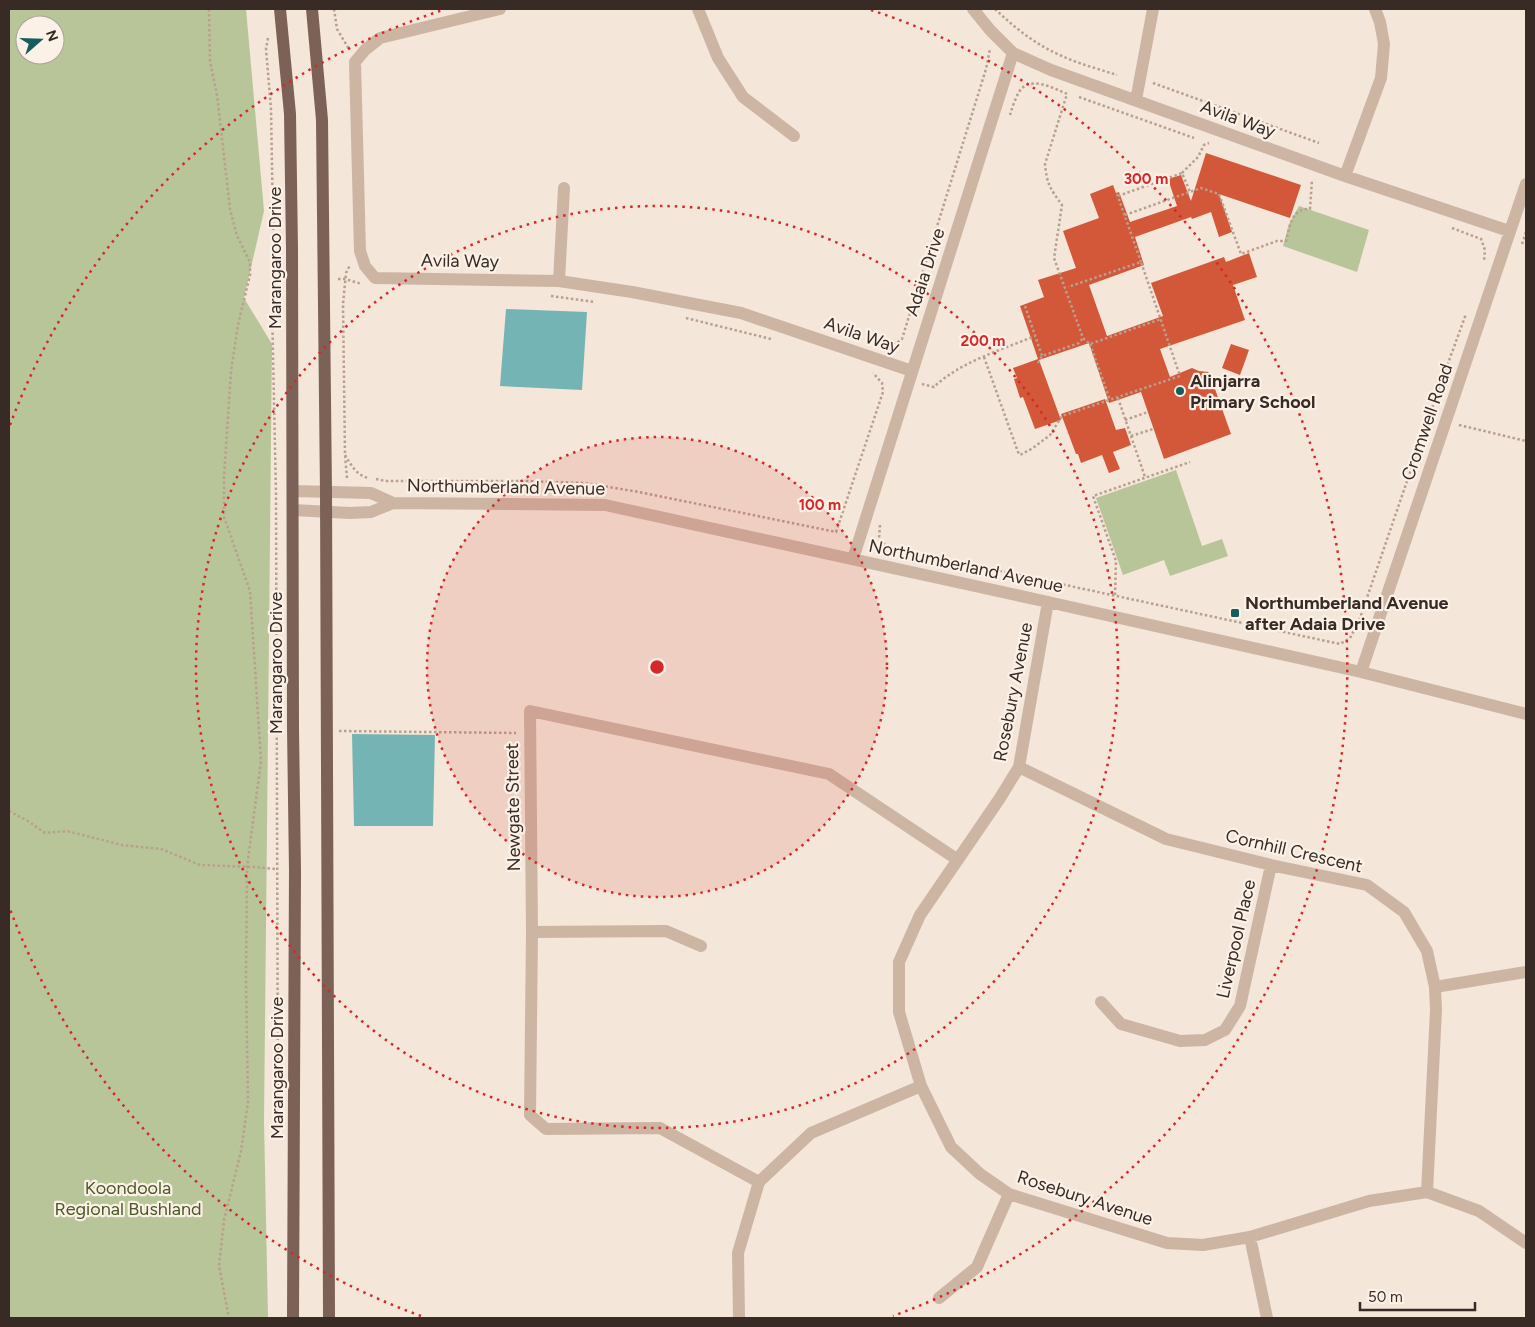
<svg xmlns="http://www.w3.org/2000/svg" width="1535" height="1327" font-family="Figtree,sans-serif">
<rect width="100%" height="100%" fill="#f4e6d9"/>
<!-- green -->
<path fill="#b8c598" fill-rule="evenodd" d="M9,9H246L264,211L244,298L272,344L264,1121L268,1318H9ZM25,25H55V55H25Z
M1299,206L1369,230L1357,272L1283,246L1289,224Z
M1176,470L1202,546L1222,539L1228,556L1170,576L1164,560L1123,575L1096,498Z"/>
<!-- water -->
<path fill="#75b4b4" d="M506,309L587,312L582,390L500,386Z
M352,734L435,735L433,826H354Z"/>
<!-- building -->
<path fill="#d35739" d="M1206,153L1301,185L1290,218L1219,194L1232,232L1219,237L1211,212L1192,219L1191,217L1135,237L1144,265L1089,285L1107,336L1163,316L1151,283L1224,257L1226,262L1249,253L1257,277L1233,285L1245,320L1160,349L1170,377L1192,368L1199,371L1209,372L1231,434L1164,459L1141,392L1109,403L1089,343L1039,360L1061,420L1035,429L1023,397L1020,398L1014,379L1017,378L1013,368L1038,359L1020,306L1044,297L1038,280L1076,268L1063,231L1099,218L1090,194L1113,185L1116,193L1119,192L1130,222L1177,206L1168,179L1181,175L1191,201Z
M1231,344L1249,350L1240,375L1222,368Z
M1105,399L1116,430L1125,428L1131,445L1113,452L1120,469L1109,473L1102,455L1081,463L1078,454H1076L1061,414Z"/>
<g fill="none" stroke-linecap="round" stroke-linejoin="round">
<!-- path -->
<path stroke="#b99f8e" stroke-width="2.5" stroke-dasharray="2.5 2.5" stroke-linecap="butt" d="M209,9L210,61L217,95L230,209L237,236L250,262V275L238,325L231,371L224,478V517L250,591L261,761L247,867L246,980L248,1102L241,1151L224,1220L219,1266L229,1318
M334,9L337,29L349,49
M995,9C1015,28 1036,45 1062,56C1079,64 1099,69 1117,75
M268,38L266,49L271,109L274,279L272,307L276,495L278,1119
M1153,83L1319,143
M1079,97L1194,138
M1010,115C1012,108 1015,99 1019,92C1029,75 1054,88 1067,94L1045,164C1047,185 1050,188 1062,205L1054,258L1083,338L1090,344L1161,319
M1182,173L1198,157L1204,145L1209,143
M1117,194L1141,262
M1118,196L1182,173L1190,192
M1125,215L1201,188L1219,194L1241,254L1277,241H1286C1290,227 1291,208 1310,209L1312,180
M1452,228L1481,239L1485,250L1484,262
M1522,244L1526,232
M338,279H345L362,284
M551,296L595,302
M1025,306L1042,356
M686,318L771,339
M1090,344L1110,400
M883,346L897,343L902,339L986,69L990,49
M984,357L1018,452L1020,455L1033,448L1050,435L1062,416L1180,376L1141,262L1068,287
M1038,363L1042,356L1079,343L1083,338
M922,384L934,387C960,362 1001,350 1035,336
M1118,398L1145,477
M1125,420L1148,412
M1459,425L1526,441
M1131,436L1153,429
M345,455C351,465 357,476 369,478
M347,478L345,455L343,304L346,273L350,265
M376,479L385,481H522L585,483L639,492L836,532L883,392L882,383L873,373
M880,525L879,539L882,543L893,548L1340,644L1350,638L1359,621L1439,388L1466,314
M1115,595L1116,561L1093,496L1190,462
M339,731L516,733
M9,811L28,821L45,833L67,831L122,845L161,849L200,865L256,867L276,869"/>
<!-- minor -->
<path stroke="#cdb5a4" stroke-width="12" d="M500,9L380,38L365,50L355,62L360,251L365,266L375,278L559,281L632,292L741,313L912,371
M698,9L718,58L743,97L794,136
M973,9L990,30L1013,53L1051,70L1345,176L1509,231
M1136,100L1153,9
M1345,176L1381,78L1384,44L1380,22L1375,9
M559,281L564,188
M294,491L371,493L393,503
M293,510L350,513L371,512L393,503L605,505L1048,602L1361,672L1526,714
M853,559L1013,53
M1048,602L1019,767L1000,798L920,915L899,962V1012L921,1086L951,1147L980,1174L1009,1194L1167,1243L1203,1245L1250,1237L1369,1201L1427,1192L1479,1211L1526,1243
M1361,672L1526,184
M1019,767L1166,839L1271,865L1367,885L1404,912L1427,951L1435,987L1436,1010L1427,1192
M532,932L666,931L701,946
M1435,987L1526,972
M1101,1002L1121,1024L1180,1041L1205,1040L1225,1030L1240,1006L1271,865
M759,1182L660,1128L546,1129L530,1115L532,932L530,711L829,774L958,860
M1250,1237L1267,1318
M939,1298L977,1267L1009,1194
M739,1318L738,1253L759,1182L811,1133L921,1086"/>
<!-- primary -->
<path stroke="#7c6156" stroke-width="12" d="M280,9L290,114L292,249L293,728L295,870L293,1318
M312,9L322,120L326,492L329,1318"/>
</g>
<!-- distance rings -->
<circle cx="657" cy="667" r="230" fill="#d62828" fill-opacity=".12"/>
<g fill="none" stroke="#d62828" stroke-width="2.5" stroke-dasharray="2.5 5">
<circle cx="657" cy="667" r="230"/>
<circle cx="657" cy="667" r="461"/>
<path d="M421 1316A691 691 0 0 1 10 909M10 425A691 691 0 0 1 443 10M871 10A691 691 0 0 1 893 1316"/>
</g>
<!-- markers -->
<g fill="#175d5e" stroke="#fbf1e6" stroke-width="2">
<circle cx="1180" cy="391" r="5"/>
<rect x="1230" y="608" width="10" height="10" rx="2.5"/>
</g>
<g text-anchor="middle" stroke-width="4.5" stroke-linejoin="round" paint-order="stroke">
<!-- street labels -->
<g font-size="18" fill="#382b26" stroke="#fbf1e6">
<text transform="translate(1238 119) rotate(20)" y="6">Avila Way</text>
<text transform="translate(275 258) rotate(-90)" y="6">Marangaroo Drive</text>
<text transform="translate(460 261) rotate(1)" y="6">Avila Way</text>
<text transform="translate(925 272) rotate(-72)" y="6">Adaia Drive</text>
<text transform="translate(862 335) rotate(19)" y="6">Avila Way</text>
<text transform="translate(1427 422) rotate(-71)" y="6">Cromwell Road</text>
<text transform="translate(506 487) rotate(1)" y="6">Northumberland Avenue</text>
<text transform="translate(966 566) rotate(12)" y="6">Northumberland Avenue</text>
<text transform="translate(276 663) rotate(-90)" y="6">Marangaroo Drive</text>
<text transform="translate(1013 692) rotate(-79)" y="6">Rosebury Avenue</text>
<text transform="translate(513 807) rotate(-91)" y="6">Newgate Street</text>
<text transform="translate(1294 851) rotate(13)" y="6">Cornhill Crescent</text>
<text transform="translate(1236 939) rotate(-77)" y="6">Liverpool Place</text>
<text transform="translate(277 1068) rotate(-90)" y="6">Marangaroo Drive</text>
<text transform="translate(1085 1198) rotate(18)" y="6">Rosebury Avenue</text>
</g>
<!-- poi labels -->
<g font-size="18" font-weight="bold" fill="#382b26" stroke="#fbf1e6" text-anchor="start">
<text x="1190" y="387">Alinjarra<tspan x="1190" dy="21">Primary School</tspan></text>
<text x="1245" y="609">Northumberland Avenue<tspan x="1245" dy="21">after Adaia Drive</tspan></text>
</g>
<!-- park labels -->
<g font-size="18" fill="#495927" stroke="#fbf1e6">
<text x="128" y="1194">Koondoola<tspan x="128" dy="21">Regional Bushland</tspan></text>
</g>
</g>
<circle cx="657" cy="667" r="8" fill="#d62828" stroke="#fbf1e6" stroke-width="2.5"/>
<g font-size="15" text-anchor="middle" font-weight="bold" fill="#d62828" stroke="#fbf1e6" stroke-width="4.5" stroke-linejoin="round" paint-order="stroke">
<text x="1146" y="184">300 m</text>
<text x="983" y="346">200 m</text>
<text x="820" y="510">100 m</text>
</g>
<!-- border -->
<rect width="1535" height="1327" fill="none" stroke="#382b26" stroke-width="20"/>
<!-- north arrow -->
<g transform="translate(40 40) rotate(70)"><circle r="24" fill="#fbf1e6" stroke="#ada299"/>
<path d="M0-4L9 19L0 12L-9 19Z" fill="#175d5e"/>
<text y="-8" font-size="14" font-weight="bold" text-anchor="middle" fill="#382b26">N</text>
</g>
<!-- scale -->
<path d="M1360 1302v8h115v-8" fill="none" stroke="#382b26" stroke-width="2.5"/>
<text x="1368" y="1302" font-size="15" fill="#382b26" stroke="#fbf1e6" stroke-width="4" paint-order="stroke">50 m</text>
</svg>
